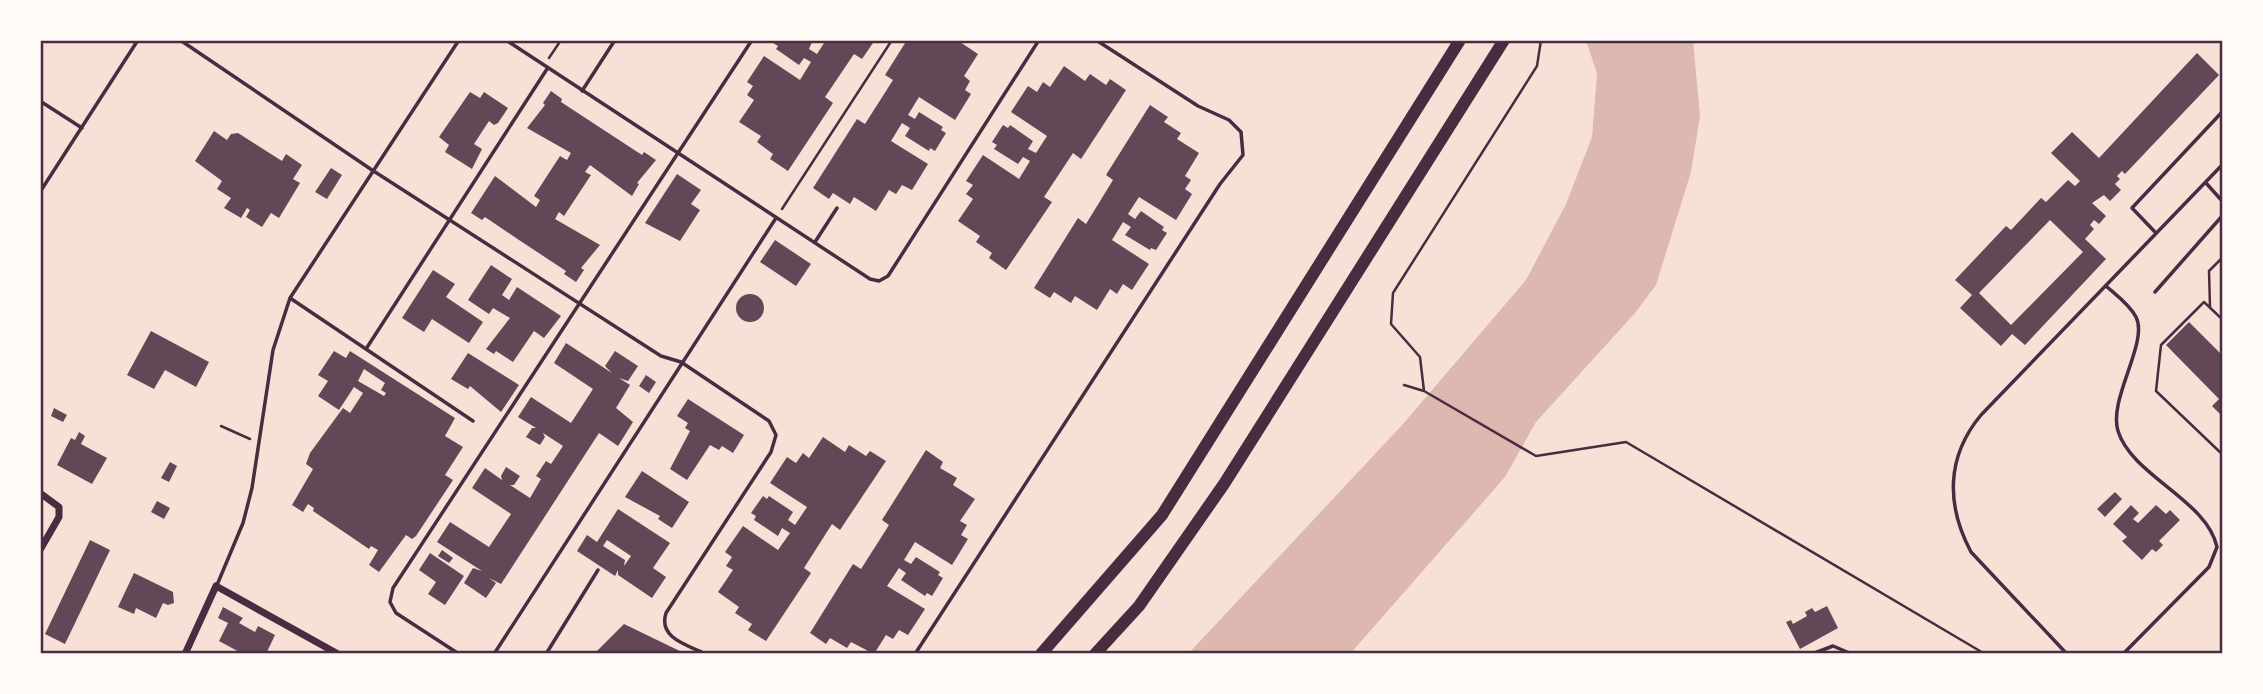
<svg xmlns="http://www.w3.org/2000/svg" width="2263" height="694" font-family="'Exo 2',sans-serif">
<rect width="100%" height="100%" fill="#f7e1d7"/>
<!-- water -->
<path fill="#dcb8b0" d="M1586,40H1693L1700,116L1691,172L1656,285L1635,313L1536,422L1505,477L1350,654H1188L1403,424L1526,280L1566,204L1592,137L1597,74Z"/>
<!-- building -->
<path fill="#644757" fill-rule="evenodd" d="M775,40H813L809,49L817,54L826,40H875L862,59L854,54L825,97L833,103L788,171L770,159L773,154L757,142L761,136L739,122L754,100L747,95L753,86L747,82L764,56L800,80L811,62L804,58L799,65L776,49L778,46L773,43Z
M907,40H957L978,54L964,76L970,81L965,90L971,94L955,120L919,97L908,115L915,119L919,112L943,127L941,130L946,133L935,151L930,148L929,151L905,136L910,128L902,123L891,141L928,164L912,190L902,185L896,194L889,190L876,211L854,197L850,204L833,193L829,199L813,188L857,119L865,124L893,80L885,75Z
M2197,53L2219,75L2125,174L2122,171L2117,176L2120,179L2115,184L2121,190L2110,201L2104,195L2092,203L2106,216L2099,224L2094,220L2090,225L2094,229L2085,239L2106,259L2025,345L2012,334L2001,346L1960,308L1972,295L1955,280L2006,226L2011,230L2041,198L2046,202L2068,180L2075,186L2080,181L2051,153L2072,132L2099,158ZM2050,220L2083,252L2011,325L1979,293Z
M1064,66L1085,81L1090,74L1106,85L1110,79L1126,90L1081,159L1073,153L1044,197L1052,202L1006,270L989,258L992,253L976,242L980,236L958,221L973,199L966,194L973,185L966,181L983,155L1019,179L1030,161L1023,157L1018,164L994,149L997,145L992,142L1003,125L1008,128L1010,125L1033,141L1028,149L1036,153L1047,136L1011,112L1028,86L1037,92L1043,82L1050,87Z
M551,91L562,99L561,102L642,155L644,152L656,160L637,183L639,184L632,196L590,165L585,172L591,175L564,216L559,212L555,219L600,245L581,268L584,270L576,282L564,274L566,271L519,240L485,217L482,220L471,213L495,176L536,207L540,200L534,196L560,156L567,160L571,153L527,128L545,105L543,103Z
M470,92L480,98L484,92L508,108L498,123L494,125L489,121L474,144L482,149L472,169L445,152L449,145L439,137Z
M1150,105L1168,117L1164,122L1181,133L1177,139L1199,153L1185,176L1191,180L1185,189L1192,194L1176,220L1139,197L1128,214L1135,219L1141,211L1164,227L1162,230L1167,233L1156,250L1151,248L1150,250L1125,235L1131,227L1123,222L1112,240L1149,264L1132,290L1123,284L1117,294L1110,289L1097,310L1075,296L1071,303L1054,292L1050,298L1034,288L1078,218L1086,224L1113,180L1106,175Z
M214,131L227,140L231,134L238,133L282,161L286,154L302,165L293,179L300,183L279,218L271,213L262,227L246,217L250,210L247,208L241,218L224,208L231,198L217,189L222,181L195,161Z
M331,168L342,175L327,199L315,192Z
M677,174L701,190L691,204L700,210L680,241L645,223Z
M775,240L811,264L796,286L760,262Z
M491,265L512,279L502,295L509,300L517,287L561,316L544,338L534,331L513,362L496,351L494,354L486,349L510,318L493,308L489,314L468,300Z
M433,270L455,284L446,297L483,322L469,343L432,319L424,332L402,318Z
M736 308a14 14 0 1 1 28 0a14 14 0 1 1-28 0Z
M2189,322L2223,356V417L2212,406L2219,399L2166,345Z
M151,331L209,362L196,387L165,370L154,389L127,375Z
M566,343L612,373L605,366L615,351L638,366L628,381L619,378L630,385L616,408L633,422L618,446L599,433L501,584L489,578L496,583L486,598L464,583L473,568L482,571L437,542L450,522L489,547L511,514L472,488L485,468L502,480L501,476L506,467L520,476L514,485H510L530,498L541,479L536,476L546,461L551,464L563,446L543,433L545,437L540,445L526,437L532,428H536L518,417L531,397L571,423L593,389L554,363Z
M334,351L346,358L350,351L455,418L445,436L463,447L445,475L453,480L416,536L412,539L406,535L379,572L369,565L378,550L371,546L369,549L313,511L314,508L308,504L303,512L292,505L313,469L306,464L310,453L343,408L350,413L363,393L354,387L339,410L318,396L328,381L318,375ZM364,369L385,383L381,390L386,393L384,396L358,381Z
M468,353L519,385L501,412L470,386L468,389L451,379Z
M646,375L656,382L649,393L639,386Z
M688,399L744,435L733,453L722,446L719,450L710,445L687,480L670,469L690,431L685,428L688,423L677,416Z
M54,408L67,415L63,422L51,416Z
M79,432L85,436L81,444L107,458L92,484L57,465L71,438L75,440Z
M823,437L845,452L849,445L866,456L870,451L886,461L840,530L832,524L804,568L811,573L766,641L748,630L752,624L735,613L739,607L718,592L733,570L726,566L732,557L725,552L743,526L778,550L790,533L782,528L778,536L754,520L756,516L751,513L763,496L767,499L769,496L793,512L788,520L795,525L807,507L770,483L787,457L796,463L803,453L809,458Z
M926,450L943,462L940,468L957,478L953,485L975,499L960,521L967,525L961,535L968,539L952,565L915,542L904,560L911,564L916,557L940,572L938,575L943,578L932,596L927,593L925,596L901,580L906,573L899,568L887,586L925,609L908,635L899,630L893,639L886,635L874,654L851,642L847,648L830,638L826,644L810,633L853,564L861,569L889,525L882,520Z
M170,462L177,466L169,482L161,478Z
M642,471L689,502L672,528L658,519L660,516L625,497Z
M2115,492L2122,499L2105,517L2097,509Z
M157,501L170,508L164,519L151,512Z
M2131,505L2139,513L2133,519L2138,523L2156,505L2166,514L2170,510L2180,520L2159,541L2163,545L2156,552L2152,549L2142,560L2122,541L2127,537L2113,524Z
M618,509L670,543L653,568L666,577L652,598L618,575V570L615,576L577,551L587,535L597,542ZM607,540L631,556L624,566L625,560L603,546Z
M90,540L110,550L65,644L45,634Z
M442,550L453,558L449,563L438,556Z
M430,553L464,576L445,605L428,594L436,582L419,570Z
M134,573L173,592L174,603L168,605L163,603L156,618L136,608L134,614L118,607Z
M1827,606L1838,628L1800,649L1786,622L1791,620L1793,624L1807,616L1805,612L1812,608L1815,612Z
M223,607L243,618L239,623L255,632L258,626L275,635L266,654H243L219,641L228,623L218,618Z
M624,624L686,654H594Z"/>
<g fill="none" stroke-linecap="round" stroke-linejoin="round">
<!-- path -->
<path stroke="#4a2c40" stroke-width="2.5" d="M549,58L561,40
M782,209L892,40
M2210,307L2209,271L2223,257
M2223,320L2204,302L2161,345L2156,391L2223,455
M1404,385L1424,391L1536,456L1626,442L1985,654
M1424,391L1420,357L1391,324L1393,293L1537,66L1541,40
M221,426L250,439"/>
<!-- service -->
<path stroke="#4a2c40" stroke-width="3.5" d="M180,40L372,170L661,356L681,362L769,421L776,435L771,452L666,613C658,638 687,645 706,654
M506,40L870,279L879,281L888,276L1039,40
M582,91L615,40
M40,101L82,128
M2206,183L2223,202
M40,192L138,40
M2156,233L2132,208L2223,111
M815,242L837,208
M2106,286C2116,295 2129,304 2136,317C2149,342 2108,399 2118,431C2132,476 2207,500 2217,547L2209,567L2123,654
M2155,292L2223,215
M290,298L473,421
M366,349L547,69
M217,585L243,523L252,488L273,350L290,298L459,40
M459,654L396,613L390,602L393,588L752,40
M494,654L776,218
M546,654L598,570
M915,654L1220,184L1243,155L1241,132L1229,120L1198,106L1096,40
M1812,654L1833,646L1852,654
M2067,654L1971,552C1946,505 1946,457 1981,415L2223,164"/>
<!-- minor -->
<path stroke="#4a2c40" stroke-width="7" d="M40,493L59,507V517L40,550
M185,654L216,586L338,654"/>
<!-- motorway -->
<path stroke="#4a2c40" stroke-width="12" d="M1041,654L1162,515L1460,40
M1095,654L1139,606L1224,484L1504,40"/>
</g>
<!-- border -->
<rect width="2263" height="694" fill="none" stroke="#fffaf5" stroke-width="84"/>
<rect x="42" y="42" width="2179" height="610" fill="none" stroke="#4a2c40" stroke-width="2.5"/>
</svg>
